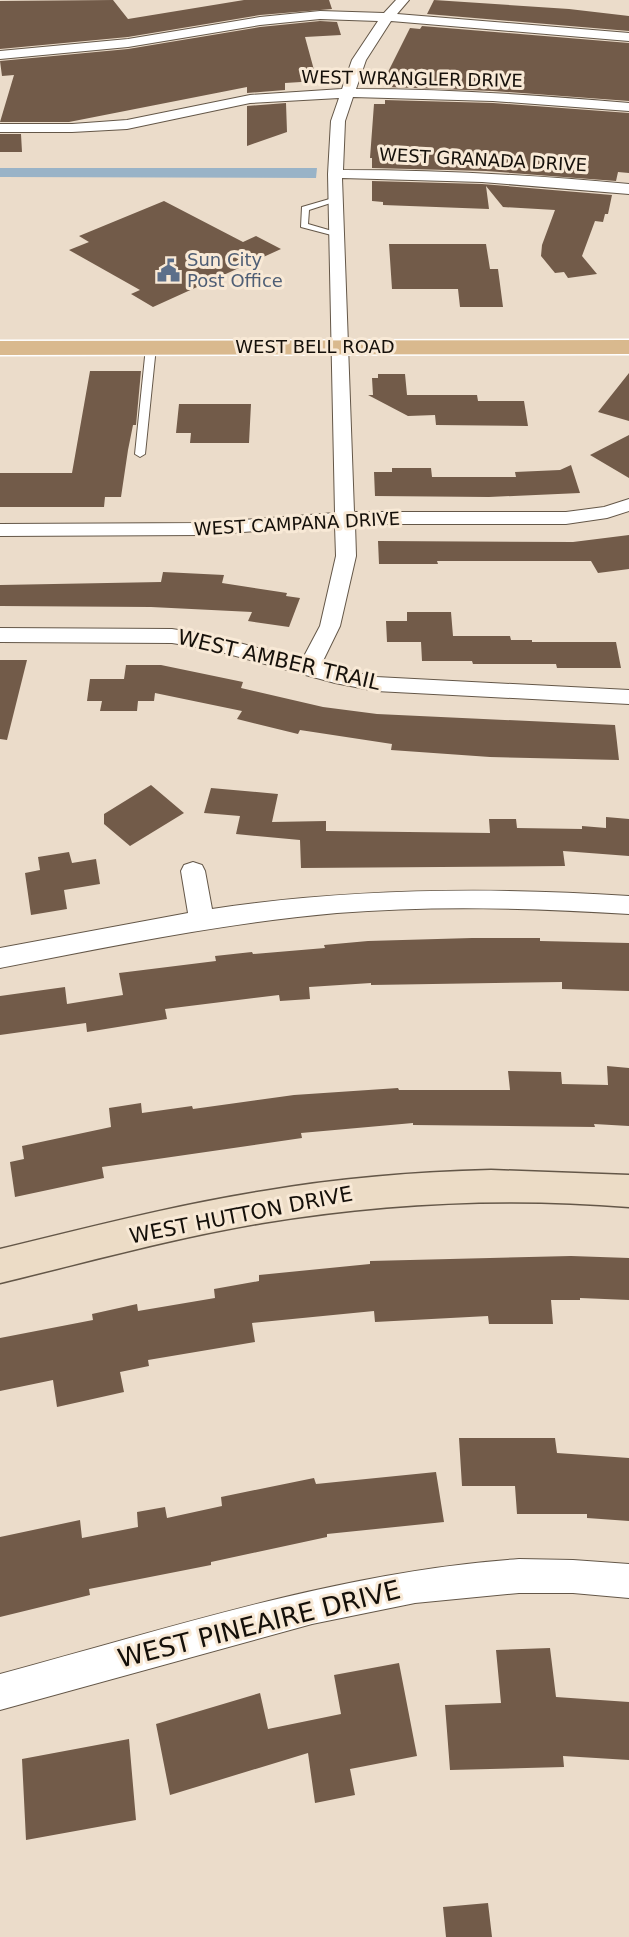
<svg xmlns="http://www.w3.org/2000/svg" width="629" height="1937" font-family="'DejaVu Sans',sans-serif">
<rect width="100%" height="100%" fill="#ebdcca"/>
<!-- water -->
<path fill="#99b3c7" d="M0,168H317L316,178L0,177Z"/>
<!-- building -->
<path fill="#725b49" d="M113,0L128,19L244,0H329L332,9L260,15L128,37L0,49V1Z
M434,0L569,9L629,16V31L427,14Z
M320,21L337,22L341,35L305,37L317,81L285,83V90L247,93V87L69,122H0L14,75L2,76L0,61L128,49L260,27Z
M422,26L629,43V101L493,91L386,87V76L410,28L420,29Z
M385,100L493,103L629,113V173L618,172L616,181L486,171L372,168V158H370L374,104H385Z
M286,103L287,132L247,146V106Z
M0,134H21L22,152H0Z
M372,181L482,184L612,195L608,214H605L603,222L595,221L582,256L597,274L568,278L564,272L555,273L541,256L542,245L555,210L503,207L486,186L489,209L383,205V202L372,201Z
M164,201L243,242L256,236L281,249L153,307L131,294L140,290L69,250L89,242L79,236Z
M389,244H486L490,269H498L503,307H460L458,289H392Z
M90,371H141L136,425H133L128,450L121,497H105L104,507H0V473H72Z
M629,373V421L598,412Z
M378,374H405L407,395H477L478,401H524L528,426L436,425L435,415L408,416L368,395H373L372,378H378Z
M179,404H251L249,443H190L191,433H176Z
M629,435V478L590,455Z
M571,465L580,493L489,497L375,496L374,472H392V468H431L432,477H516L515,472L560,470Z
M629,535V569L598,573L591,561H437L438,564H379L378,541L573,542Z
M163,572L224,575L222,583L287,593L286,596L300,598L289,627L248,621L252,612L151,607L0,606V585L161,582Z
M407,612H451L453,636H510L511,640H532V642H616L621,668H557L556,664H473L472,661H422L421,642H387L386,621H407Z
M0,660H27L7,740L0,739Z
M126,665H161L243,682L241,688L323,707L377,714L615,725L619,760L490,757L391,750L392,744L300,730L298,734L237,719L242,711L155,693L154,701H138L137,711H100L102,701H87L90,679H124Z
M151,785L184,813L130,846L104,824V814Z
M211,788L278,794L272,822L326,821V831L490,833L489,819H516L517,828L582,829V826L606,828V817L629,819V856L563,851L565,866L301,868L300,840L236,834L240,816L204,813Z
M69,852L72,863L96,859L100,884L64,890L67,909L31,915L25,873L40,870L38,857Z
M472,938H540V941L629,943V991L562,989V982L371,985V983L309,987L310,999L280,1001L279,995L165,1009L167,1019L87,1032L86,1023L0,1035V996L65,987L67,1004L123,995L119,973L216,961L215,956L252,952L253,954L325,948L324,945L368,941Z
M607,1066L629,1068V1126L594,1124L595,1127L413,1125V1123L301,1133L302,1138L102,1167L104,1178L15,1197L10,1162L24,1159L22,1146L111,1127L109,1108L141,1103L142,1113L192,1106L193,1109L294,1095L398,1088L399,1090H510L508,1071L561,1072L562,1084L608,1085Z
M571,1256L629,1258V1300L580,1298V1300H551L553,1324H489L488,1316L375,1322L374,1311L252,1323L255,1342L148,1360L149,1366L120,1372L124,1392L57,1407L53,1380L0,1391V1338L93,1320L92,1314L137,1304L138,1311L215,1298L214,1289L259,1281V1275L370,1264V1261Z
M459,1438H555L557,1453L629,1458V1521L587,1518V1514H517L515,1486H462Z
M436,1472L444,1522L327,1534V1537L211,1562V1565L89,1589L90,1595L0,1617V1537L80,1520L82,1538L138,1527L137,1512L165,1507L167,1518L222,1506L221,1497L314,1478L316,1484Z
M550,1648L556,1697L629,1702V1760L563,1756L564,1767L450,1770L445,1705L501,1703L496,1650Z
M399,1663L417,1756L350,1769L355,1795L315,1803L308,1753L170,1795L156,1724L260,1693L268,1729L341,1714L334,1675Z
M129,1739L136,1820L26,1840L22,1759Z
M488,1903L492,1937H446L443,1907Z"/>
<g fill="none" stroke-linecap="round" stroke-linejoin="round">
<defs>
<path id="lane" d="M333,198L340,200L309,210L308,224L339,233V237L301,227L302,207Z
M151,344L156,347L145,454L140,457L135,454L146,347Z"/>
<path id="street" d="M396,0H409L397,14L629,33V41L391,21L366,60L356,89C447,89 538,95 629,103V111L493,101L353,97L345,121L343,170C438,170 534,175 629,184V194L482,182L342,178L354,512H566L604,507L629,499V511L607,518L566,524H355L356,556L340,626L321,665L376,677L629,690V704L376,691L335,683L210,649L172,643L0,642V628L172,629L210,635L302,660L320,626L336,556L335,525L204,535L0,536V524L204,523L335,513L328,174L331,121L339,98L250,103L127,129L72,132H0V124H72L127,120L250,95L342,89L352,60L378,21L320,19L260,25L128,47L0,59V51L128,39L260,17L320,11L384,13Z
M193,862L202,865L205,871L212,909C351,888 490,887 629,896V914C532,908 435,905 337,913C224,923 112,946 0,968V948L188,913L181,871L184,865Z
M519,1559L573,1560L629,1564V1598L573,1593H519L415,1603L312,1624L0,1710V1674C171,1628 342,1571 519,1559Z"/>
<path id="secondary" d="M491,1170L629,1175V1207C506,1197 384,1203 262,1223C173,1238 87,1262 0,1283V1249C87,1228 175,1205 264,1191C339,1178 415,1172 491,1170Z"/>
<path id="primary" d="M629,340V354L0,355V341Z"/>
</defs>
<!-- lane casing -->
<use href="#lane" stroke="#645748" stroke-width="2"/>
<!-- street casing -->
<use href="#street" stroke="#645748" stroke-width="2"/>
<!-- secondary casing -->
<use href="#secondary" stroke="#645748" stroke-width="3"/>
<!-- primary casing -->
<use href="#primary" stroke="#fff" stroke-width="3"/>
<!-- lane -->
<use href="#lane" fill="#fff" fill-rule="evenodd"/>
<!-- street -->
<use href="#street" fill="#fff" fill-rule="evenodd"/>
<!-- secondary -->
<use href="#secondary" fill="#ecdcc6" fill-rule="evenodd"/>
<!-- primary -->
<use href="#primary" fill="#d9b98e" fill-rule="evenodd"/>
</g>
<!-- icons -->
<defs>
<symbol id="civic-bare" viewBox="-9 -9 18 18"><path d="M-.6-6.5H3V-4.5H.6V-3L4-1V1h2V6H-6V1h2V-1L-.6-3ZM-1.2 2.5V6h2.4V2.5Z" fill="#5c6f8a" stroke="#f8e9d6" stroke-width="2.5" paint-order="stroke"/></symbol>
</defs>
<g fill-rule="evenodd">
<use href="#civic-bare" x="152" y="254" width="33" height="33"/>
</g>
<g text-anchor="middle" stroke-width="6" stroke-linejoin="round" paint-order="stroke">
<!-- far-street labels -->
<g font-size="18" fill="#15100a" stroke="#f8e9d6">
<text transform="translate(412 79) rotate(1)" y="6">WEST WRANGLER DRIVE</text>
<text transform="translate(483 160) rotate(3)" y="6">WEST GRANADA DRIVE</text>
<text x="315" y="353">WEST BELL ROAD</text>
<text transform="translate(297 524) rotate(-3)" y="6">WEST CAMPANA DRIVE</text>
</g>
<!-- far-service labels -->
<g font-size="18" fill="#4e5e75" stroke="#f8e9d6" text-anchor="start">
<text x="187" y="266">Sun City<tspan x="187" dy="21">Post Office</tspan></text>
</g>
<!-- street labels -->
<g font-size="21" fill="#15100a" stroke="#f8e9d6">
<text transform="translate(279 660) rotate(13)" y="7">WEST AMBER TRAIL</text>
<text transform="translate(241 1215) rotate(-11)" y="7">WEST HUTTON DRIVE</text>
</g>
<!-- near-street labels -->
<g font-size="26" fill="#15100a" stroke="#f8e9d6">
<text transform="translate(259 1624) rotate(-14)" y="9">WEST PINEAIRE DRIVE</text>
</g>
</g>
</svg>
